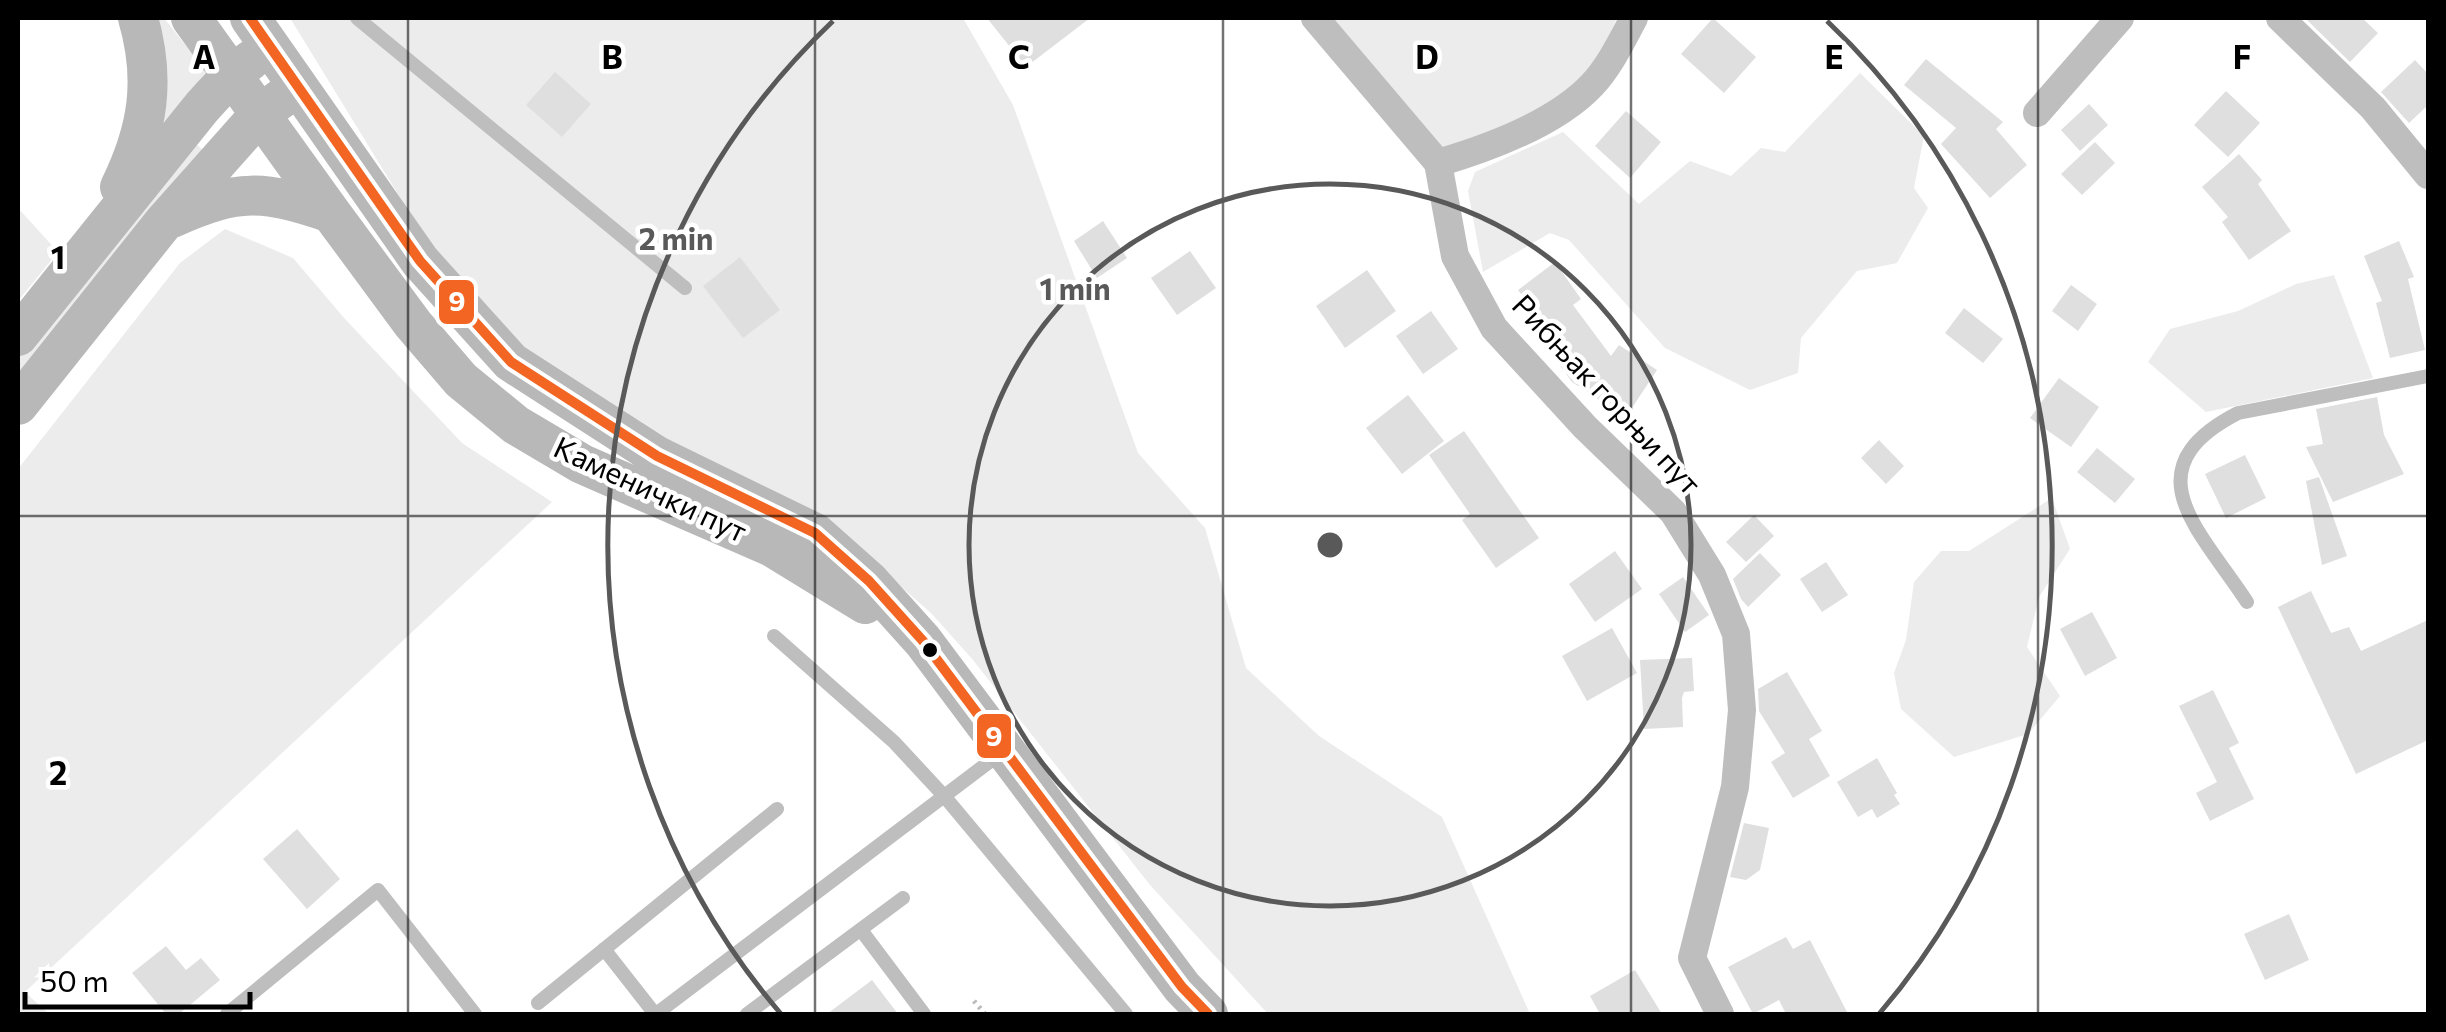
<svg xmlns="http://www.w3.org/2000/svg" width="2446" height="1032" font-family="Commissioner,sans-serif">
<rect width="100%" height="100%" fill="#fff"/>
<!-- green -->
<path fill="#ececec" d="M156,18H164L206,71L147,157Z
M290,18H963L1013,105L1138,453L1205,528L1246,668L1319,736L1442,817L1530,1014H1268L1150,885L973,660L932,614L870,559L583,406L444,269Z
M1329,18H1617C1608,38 1597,63 1581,78C1550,107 1483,142 1442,148Z
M1860,73L1924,136L1914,188L1928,208L1897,263L1857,271L1801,338L1798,373L1750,390L1665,348L1569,240L1550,233L1483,272L1468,191L1475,172L1563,132L1639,204L1690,161L1731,176L1761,148L1785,152Z
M192,140L203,150L18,380V356Z
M18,208L58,252L18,301Z
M225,229L293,258L345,319L462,443L552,502L25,992L49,1014H18V469L180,263Z
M2334,275L2373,378L2206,412L2148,362L2170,329L2238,311L2296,284Z
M2052,498L2070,549L2039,597L2027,647L2060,696L2028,734L1954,757L1901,709L1894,673L1906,640L1914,582L1941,551H1969Z"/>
<!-- building -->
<path fill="#dfdfdf" d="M987,18H1090L1026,67Z
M1713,18L1756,57L1724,93L1681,54Z
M2305,18H2362L2378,33L2350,62Z
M1926,59L2003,122L1996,129L2027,165L1990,198L1941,144L1956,128L1904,85Z
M2415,60L2428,74V105L2409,123L2381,92Z
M555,72L591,104L562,137L526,105Z
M2226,91L2260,123L2228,157L2194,125Z
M2089,104L2108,125L2080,151L2061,130Z
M1626,111L1661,142L1630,178L1595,146Z
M2095,142L2115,163L2082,195L2061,174Z
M2239,154L2262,180L2258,184L2291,231L2249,260L2222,222L2228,217L2202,187Z
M1103,221L1127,258L1097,278L1074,241Z
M2399,241L2414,277L2408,279L2425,350L2390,358L2376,303L2382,301L2364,256Z
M1190,251L1216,288L1177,315L1151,278Z
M740,257L780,310L743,338L703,286Z
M1555,262L1581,299L1573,305L1611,356L1619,345L1657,370L1626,417L1572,382L1543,342L1551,336L1518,290Z
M1367,270L1396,311L1345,348L1316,306Z
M2071,285L2097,304L2078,331L2052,311Z
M1964,308L2003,339L1983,363L1945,333Z
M1431,311L1458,349L1423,374L1396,336Z
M2059,378L2099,407L2071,447L2030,418Z
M1408,395L1444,441L1402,474L1366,428Z
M2377,397L2384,435L2404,474L2333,502L2306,447L2323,444L2316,409Z
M1464,431L1539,538L1496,568L1462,520L1470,514L1429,455Z
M1879,440L1904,466L1886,484L1861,458Z
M2097,448L2135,479L2115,503L2077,472Z
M2245,455L2266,498L2226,518L2205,474Z
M2319,477L2347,556L2322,565L2306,481Z
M1754,515L1774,536L1746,562L1726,542Z
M1615,551L1642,589L1595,622L1569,584Z
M1760,553L1781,575L1748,607L1741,599L1733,579Z
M1826,562L1848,595L1822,612L1800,579Z
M1683,577L1709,615L1685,632L1659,594Z
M2311,591L2331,633L2349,627L2361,651L2428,620V740L2356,774L2278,607Z
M2092,612L2117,658L2085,676L2060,629Z
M1612,628L1637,673L1587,701L1562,656Z
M1692,658L1694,691L1684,692L1682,698L1683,727L1644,729L1640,660Z
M1787,672L1822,731L1809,739L1830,776L1793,798L1771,762L1785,753L1759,711L1758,689Z
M2213,690L2239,743L2229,748L2254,799L2210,821L2196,793L2217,782L2179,706Z
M1877,758L1897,793L1894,795L1900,804L1877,818L1872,809L1858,817L1837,782Z
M1744,823L1769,828L1760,870L1746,880L1730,877Z
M297,829L340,879L307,909L263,859Z
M2289,914L2309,960L2265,980L2244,934Z
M1786,937L1793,949L1810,940L1848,1014H1786L1779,1000L1753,1014L1728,967Z
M166,946L186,970L201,958L220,980L179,1014H166L132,973Z
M1635,970L1662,1014H1600L1590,996Z
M872,980L898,1014H827Z"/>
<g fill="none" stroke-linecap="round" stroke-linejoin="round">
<!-- path -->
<path stroke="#b9b9b9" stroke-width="5" stroke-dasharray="2.5 5" stroke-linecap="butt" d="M974,1001L985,1014"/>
<!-- lane -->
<path stroke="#bebebe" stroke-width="14" d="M357,18L685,288
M2247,602C2200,530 2129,469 2238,413L2428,376
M774,636L894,742L945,797L1126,1014
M861,930L924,1014
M604,949L655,1014
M538,1003L777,809
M227,1014L378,890L475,1014
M656,1014L1001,753
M747,1014L903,898"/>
<!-- street -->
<path stroke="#bebebe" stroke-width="28" d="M1315,18L1438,163L1455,256L1494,328L1585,427L1673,512L1712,575L1736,634L1742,710L1735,787L1692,958L1720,1014
M2280,18L2373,108L2428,175
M2037,113L2120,18
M1438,163C1489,148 1555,124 1592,85C1610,66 1622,40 1634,18"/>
<!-- secondary -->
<path stroke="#b8b8b8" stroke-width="40" d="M191,18L331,213L413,324L461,380L516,425L582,464L772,547L865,604
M250,18L420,261L511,362L657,456L815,533L869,581L923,641L1182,987L1208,1014
M120,187C148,130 156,80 138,18
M172,218C239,188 263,190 331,213
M18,336L202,107L232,74L251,60
M18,405L164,222L260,114L282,98"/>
<defs>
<path id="bus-1" d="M250,18L420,261L511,362L657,456L815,533L869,581L923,641L1182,987L1208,1014"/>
</defs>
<!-- bus-1 casing -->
<use href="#bus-1" stroke="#fff" stroke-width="18"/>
<!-- bus-1 -->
<use href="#bus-1" stroke="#f26522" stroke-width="10"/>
</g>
<!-- grid -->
<path fill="none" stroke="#000" stroke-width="2.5" stroke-opacity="0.55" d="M408,18V1014M815,18V1014M1223,18V1014M1631,18V1014M2038,18V1014M18,516H2428"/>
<!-- distance rings -->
<g fill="none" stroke="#595959" stroke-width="5">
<circle cx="1330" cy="545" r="361"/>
<path d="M781 1014A722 722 0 0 1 833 21M1827 21A722 722 0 0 1 1879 1014"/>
</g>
<!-- markers -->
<circle fill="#000" stroke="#fff" stroke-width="4" cx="930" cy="650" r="9"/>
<g text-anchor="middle" stroke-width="9" stroke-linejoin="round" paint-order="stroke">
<!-- street labels -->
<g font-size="30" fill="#000" stroke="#fff">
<text transform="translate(1606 395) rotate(47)" y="10">Рибњак горњи пут</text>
<text transform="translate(650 490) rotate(25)" y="10">Каменички пут</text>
</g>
</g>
<g font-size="32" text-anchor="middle" font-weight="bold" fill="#000" stroke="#fff" stroke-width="9" stroke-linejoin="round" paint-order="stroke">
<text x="204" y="69">A</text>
<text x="612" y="69">B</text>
<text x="1019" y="69">C</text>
<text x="1427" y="69">D</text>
<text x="1834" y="69">E</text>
<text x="2242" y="69">F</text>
<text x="58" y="269">1</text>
<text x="58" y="785">2</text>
</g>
<circle cx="1330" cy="545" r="15" fill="#595959" stroke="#fff" stroke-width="5"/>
<g font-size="30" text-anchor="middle" font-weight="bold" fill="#595959" stroke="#fff" stroke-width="9" stroke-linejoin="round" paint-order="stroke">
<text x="676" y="250">2 min</text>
<text x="1075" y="300">1 min</text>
</g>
<g stroke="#fff" stroke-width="4">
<rect x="437" y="278" width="39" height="48" rx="10" fill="#f26522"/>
<rect x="975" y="712" width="38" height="48" rx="10" fill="#f26522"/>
</g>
<g font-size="28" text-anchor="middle" font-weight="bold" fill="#fff">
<text x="457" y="311">9</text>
<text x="994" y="746">9</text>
</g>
<!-- border -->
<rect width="2446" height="1032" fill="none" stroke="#000000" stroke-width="40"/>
<!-- scale -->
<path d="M25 992v15h225v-15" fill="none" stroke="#000000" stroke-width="5"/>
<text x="40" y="992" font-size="30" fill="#000000" stroke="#ffffff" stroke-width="8" paint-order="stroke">50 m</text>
</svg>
